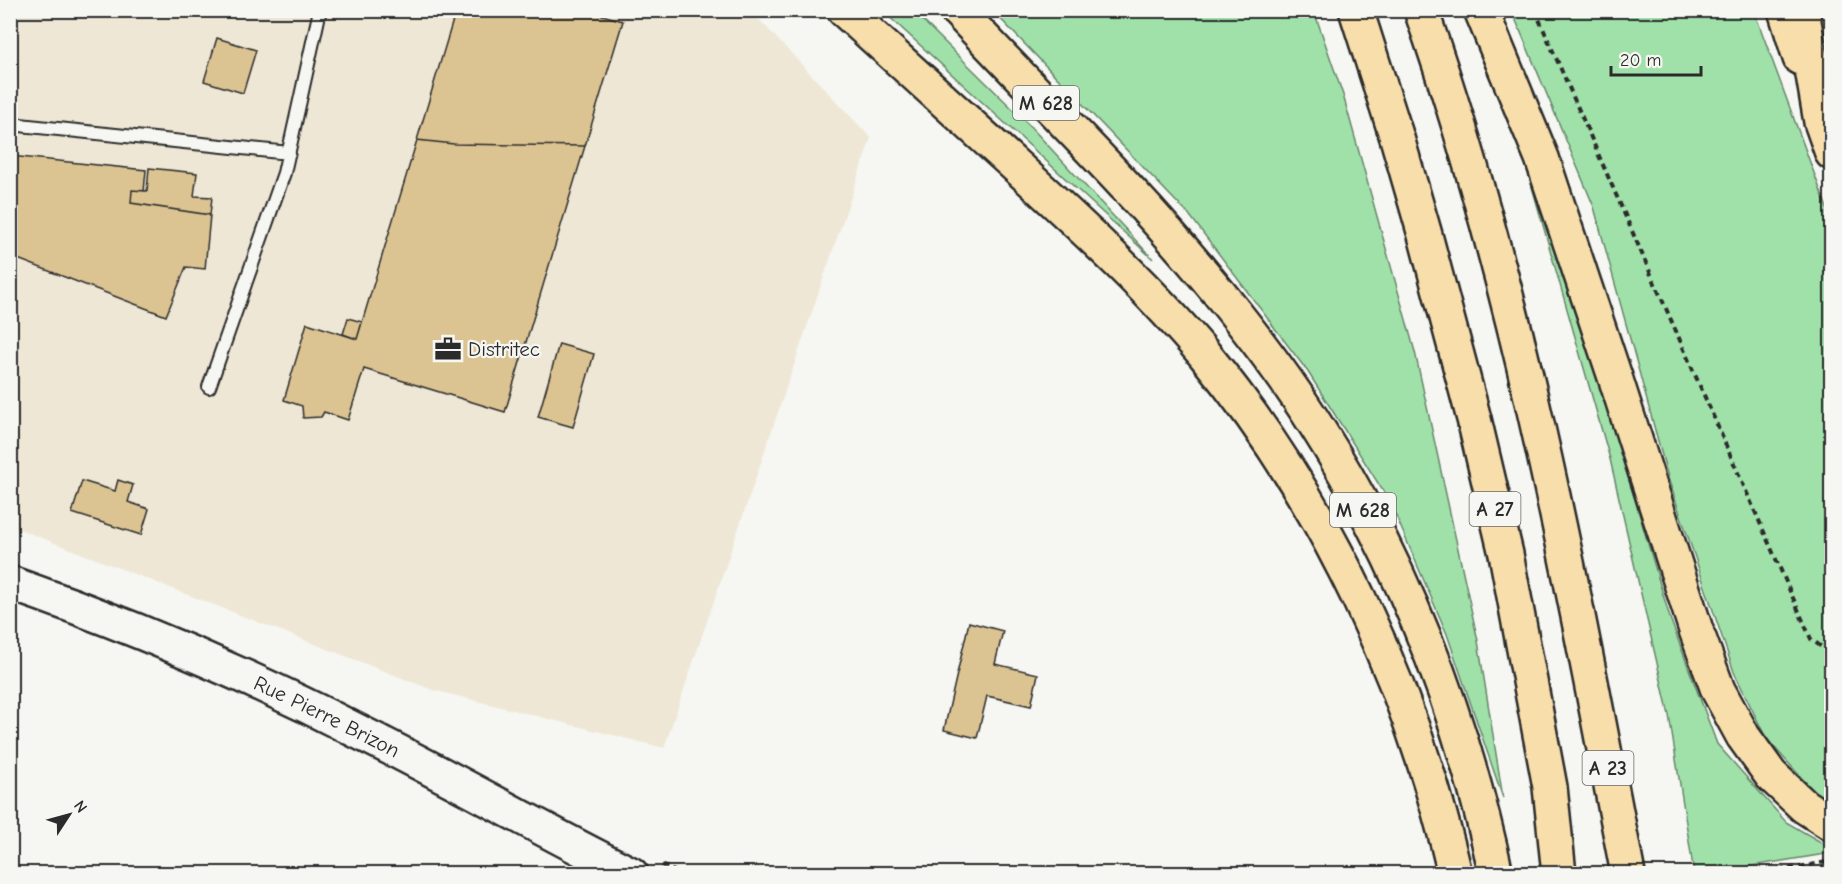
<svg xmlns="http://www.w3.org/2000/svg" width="1842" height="884" font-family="'Comic Neue',sans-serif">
<rect width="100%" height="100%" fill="#f6f6f2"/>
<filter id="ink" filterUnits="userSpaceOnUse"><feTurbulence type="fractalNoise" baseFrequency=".0167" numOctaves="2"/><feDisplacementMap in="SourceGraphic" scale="12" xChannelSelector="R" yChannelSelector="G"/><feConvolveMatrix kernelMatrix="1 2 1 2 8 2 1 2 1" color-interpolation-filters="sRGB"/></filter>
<g filter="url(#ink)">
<!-- built -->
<path fill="#eee7d5" d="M10,11H751L871,138L664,748L433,690L11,526Z"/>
<!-- green -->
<path fill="#a0e1aa" stroke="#66866a" stroke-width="1.5" d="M883,11H913L1029,125L1153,259Z
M993,11H1314L1343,95L1415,352L1478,641L1503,798L1447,634L1390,502L1308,372L1191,217Z
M1512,11H1754L1831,219V806H1827L1766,738L1734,672L1669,481L1594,207Z
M1518,138L1585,331L1670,618L1717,744L1786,822L1831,848V853L1708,873H1694L1669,715L1610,459Z"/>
<!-- building -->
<path fill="#dcc492" stroke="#2b2b2b" stroke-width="1.5" d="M456,10H585L623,21L585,146L454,144L417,140Z
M217,38L256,50L243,93L204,81Z
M417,140L454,144L585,146L505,412L364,369L348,420L324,412L321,417L303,418L302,406L284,400L307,323L357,339Z
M10,156L146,170L144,191L132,190L131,203L210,215L205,269L186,267L166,316L10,256Z
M149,168L197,173L194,196L212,197L210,215L131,203L132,190L147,191Z
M348,318L362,322L357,339L343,334Z
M559,344L594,354L573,427L538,417Z
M118,480L133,485L128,502L149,509L141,535L72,513L82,481L115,491Z
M969,622L1003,631L995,664L1038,674L1031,706L987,696L977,738L944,730Z"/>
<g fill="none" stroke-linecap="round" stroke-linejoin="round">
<defs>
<path id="service" d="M10,124L289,153
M209,387L284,173L320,10"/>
<g id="secondary">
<path id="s1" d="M10,583C130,625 248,675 361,733C452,778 540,829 631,874"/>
</g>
<path id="trunk" d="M957,10C1040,99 1128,183 1205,276C1245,324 1284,374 1317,427C1403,563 1462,716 1496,874
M1785,10L1800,58"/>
<path id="motorway" d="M844,10C902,63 960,115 1017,167C1082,227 1148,287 1205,355C1328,504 1411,686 1455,874
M1356,10L1397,138L1425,235L1474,419L1506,554L1550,787L1559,874
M1421,10C1519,290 1572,583 1628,874
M1481,10L1542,158L1616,380L1696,630L1718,690L1743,736L1771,775L1804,806L1832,824
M1802,10L1821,122L1832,153"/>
</defs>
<!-- service casing -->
<use href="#service" stroke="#2b2b2b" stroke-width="16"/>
<!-- secondary casing -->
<use href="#secondary" stroke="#2b2b2b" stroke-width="38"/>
<!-- trunk casing -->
<use href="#trunk" stroke="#2b2b2b" stroke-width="38"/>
<!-- motorway casing -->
<use href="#motorway" stroke="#2b2b2b" stroke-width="38"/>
<!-- path -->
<path stroke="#2b2b2b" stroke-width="4" stroke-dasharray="6 4.5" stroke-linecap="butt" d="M1535,10L1811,639L1832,655
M662,865L680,874
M1758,874L1832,861"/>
<!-- service -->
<use href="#service" stroke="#f6f6f2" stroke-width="12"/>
<!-- secondary -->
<use href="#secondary" stroke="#f6f6f2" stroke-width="33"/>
<!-- trunk -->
<use href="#trunk" stroke="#f8deab" stroke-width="33"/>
<!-- motorway -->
<use href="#motorway" stroke="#f8deab" stroke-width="33"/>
</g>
</g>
<!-- icons -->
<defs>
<symbol id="office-bare" viewBox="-9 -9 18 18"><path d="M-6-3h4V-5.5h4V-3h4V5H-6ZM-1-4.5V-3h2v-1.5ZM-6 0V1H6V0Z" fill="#2b2b2b" stroke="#f6f6f2" stroke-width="2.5" paint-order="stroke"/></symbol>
</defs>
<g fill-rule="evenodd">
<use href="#office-bare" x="429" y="330" width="38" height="38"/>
</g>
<g text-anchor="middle" stroke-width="4.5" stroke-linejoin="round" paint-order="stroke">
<!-- shield labels -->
<g fill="#f6f6f2" stroke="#686867" stroke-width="1.5">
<rect x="1013" y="86" width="66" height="34" rx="4.5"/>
<rect x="1469.5" y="492" width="51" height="34" rx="4.5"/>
<rect x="1330" y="493" width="66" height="34" rx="4.5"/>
<rect x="1582.5" y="751" width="51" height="34" rx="4.5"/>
</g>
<g font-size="20" font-weight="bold" fill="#2b2b2b">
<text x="1046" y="110">M 628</text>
<text x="1495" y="516">A 27</text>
<text x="1363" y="517">M 628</text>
<text x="1608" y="775">A 23</text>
</g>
<!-- poi labels -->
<g font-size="21" fill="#2b2b2b" stroke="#f6f6f2" text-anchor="start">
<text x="468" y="356">Distritec</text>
</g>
<!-- street labels -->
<g font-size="21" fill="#2b2b2b" stroke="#f6f6f2">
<text dy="7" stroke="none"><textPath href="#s1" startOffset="344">Rue Pierre Brizon</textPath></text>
</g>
</g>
<!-- margin -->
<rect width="1842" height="884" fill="none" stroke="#f6f6f2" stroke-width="36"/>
<rect x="18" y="18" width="1806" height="848" fill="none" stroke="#2b2b2b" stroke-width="2" filter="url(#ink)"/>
<!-- north arrow -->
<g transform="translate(69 815) rotate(54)" stroke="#f6f6f2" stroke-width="4.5" paint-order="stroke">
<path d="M0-4.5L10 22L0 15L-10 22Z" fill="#2b2b2b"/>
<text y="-9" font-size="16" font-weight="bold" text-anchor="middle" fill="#2b2b2b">N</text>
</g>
<!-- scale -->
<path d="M1611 66v9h90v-9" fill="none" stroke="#2b2b2b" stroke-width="3"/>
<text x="1620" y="66" font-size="18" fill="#2b2b2b" stroke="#f6f6f2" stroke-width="4.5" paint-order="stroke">20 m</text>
</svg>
